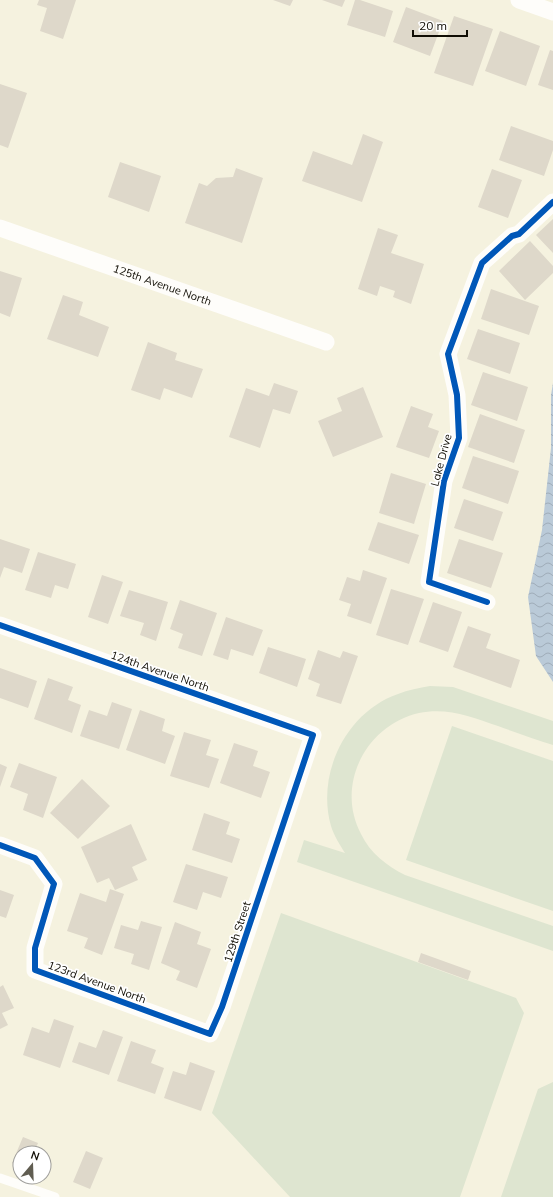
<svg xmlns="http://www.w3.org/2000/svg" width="553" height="1197" font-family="Mulish,sans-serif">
<defs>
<pattern id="water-waves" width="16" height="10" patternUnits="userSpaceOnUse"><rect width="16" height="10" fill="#bacad8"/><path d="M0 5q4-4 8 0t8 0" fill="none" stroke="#9facb8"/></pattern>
</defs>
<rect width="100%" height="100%" fill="#f5f2df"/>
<!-- green -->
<path fill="#dee5d0" d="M430,686L453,687L553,721V745C535,739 517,733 498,726C472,717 447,707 419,713C366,725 335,785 361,834C370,853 387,866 405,875L553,926V951L297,862L304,840L345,853C340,845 334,836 331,826C316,774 346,712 398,694C408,690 419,688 430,686Z
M452,726L553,761V911L406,860Z
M281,913L516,998L524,1013L460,1197H290L212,1113Z
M553,1082V1197H501L538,1089Z"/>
<!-- water -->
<path fill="url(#water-waves)" d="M553,383V682L536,656L528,597L542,530L551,448V395Z"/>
<!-- building -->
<path fill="#ded8ca" d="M39,0H76L63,39L40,31L47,8L37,5Z
M273,0H293L290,6Z
M322,0H345L342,7Z
M355,0H360L393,11L385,37L347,25Z
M406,7L443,21L430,56L393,42Z
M454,16L493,29L473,86L434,73Z
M500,31L540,46L526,86L485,71Z
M550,50L553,51V90L538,85Z
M0,84L27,93L8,148L0,145Z
M511,126L553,141V150L544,176L499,160Z
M363,134L383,142L362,202L302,181L313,151L352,165Z
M120,162L161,176L149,212L108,197Z
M236,168L263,178L242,243L185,223L199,183L207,186L216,178L233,177Z
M492,169L522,180L508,218L478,207Z
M553,219V253L536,235Z
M378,228L398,235L391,253L424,264L411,304L393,297L395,291L380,286L377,296L358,289Z
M530,241L553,266V273L525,300L499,271Z
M0,271L22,278L10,317L0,313Z
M491,289L539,306L529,335L481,319Z
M63,295L83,302L79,315L109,327L98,357L47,339Z
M478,329L520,343L510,374L467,359Z
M148,342L177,353L175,360L203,369L192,398L164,388L160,400L131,390Z
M483,372L528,387L517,421L471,405Z
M274,383L298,391L290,414L273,409L260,448L229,437L246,388L269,396Z
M363,387L383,437L333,457L318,421L342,411L337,398Z
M411,406L433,414L428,427L439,431L429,458L396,447Z
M480,414L525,430L514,463L468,447Z
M473,456L519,471L508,504L462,488Z
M391,473L426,484L414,524L379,513Z
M464,499L503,512L493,541L454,528Z
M378,522L419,535L409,564L368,550Z
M0,539L30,549L22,573L4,567L0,578Z
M459,539L503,553L491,588L447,573Z
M38,552L76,564L68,589L55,585L51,598L25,590Z
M363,570L387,578L371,624L347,616L351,604L339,600L347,577L360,581Z
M102,575L123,582L108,624L88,617Z
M391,589L424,599L408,645L376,635Z
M129,590L168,602L156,641L140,635L144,623L120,616Z
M180,600L217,613L202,656L178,648L183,634L170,629Z
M433,602L462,612L448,652L419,642Z
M226,617L263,630L253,656L231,649L228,660L213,655Z
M468,626L491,634L486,648L520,660L511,688L453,667Z
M268,647L306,659L297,687L259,673Z
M318,650L340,658L343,651L358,656L341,704L316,696L320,684L308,679Z
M0,668L37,681L28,708L0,698Z
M48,678L73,687L68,700L81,705L72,733L34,719Z
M112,702L132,709L119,749L80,736L89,710L107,716Z
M140,710L165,719L162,731L175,736L165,764L126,750Z
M184,732L211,740L206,755L219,759L209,788L170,776Z
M234,743L258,751L253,766L270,772L261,798L220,783Z
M19,763L57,777L43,818L23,810L28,794L10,787Z
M0,764L7,767L0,787Z
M82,779L110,806L78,839L50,813Z
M204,813L230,822L226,834L240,839L232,863L192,850Z
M131,824L147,860L132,867L138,880L115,890L109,878L97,883L81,847Z
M186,864L228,877L221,898L203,892L197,910L173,902Z
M110,889L124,894L102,955L84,948L88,938L67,931L80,893L106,902Z
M0,890L14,895L6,918L0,916Z
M141,921L162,927L149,970L131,964L134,954L114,948L121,925L138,930Z
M175,922L201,932L197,944L211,949L197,988L176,980L180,971L161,963Z
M421,953L471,971L468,980L418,962Z
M3,985L14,1008L2,1013L8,1025L0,1029V987Z
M54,1019L74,1026L60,1068L23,1055L32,1027L49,1033Z
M103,1030L123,1037L109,1075L72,1062L79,1042L96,1048Z
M131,1041L156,1050L151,1063L164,1068L155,1094L117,1081Z
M190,1062L215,1071L201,1111L164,1098L173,1071L186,1075Z
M23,1137L38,1143L34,1153H20V1166L12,1163Z
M86,1151L103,1158L90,1189L73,1182Z"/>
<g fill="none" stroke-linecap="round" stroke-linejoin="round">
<!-- lane -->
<path stroke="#fefdfa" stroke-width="9" d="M0,1178L55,1197"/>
<!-- street -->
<g stroke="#fefdfa" stroke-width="17">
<path d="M519,0L553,12"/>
<path id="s1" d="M0,228L326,342"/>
<path d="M487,602L429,582L444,481L459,438L457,395L448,354L482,263L512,236L519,234L553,202"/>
<path d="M0,625L313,735L222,1007L210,1034L35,970V948L54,884L35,858L0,845"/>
</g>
<defs>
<path id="cycleway" d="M487,602L429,582L444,481L459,438L457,395L448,354L482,263L512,236L519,234L553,202
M0,625L313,735L222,1007L210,1034L35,970V948L54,884L35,858L0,845"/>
</defs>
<!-- cycleway casing -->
<use href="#cycleway" stroke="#fff" stroke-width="8"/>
<!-- cycleway -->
<use href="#cycleway" stroke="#0057b8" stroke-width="6"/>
</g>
<g text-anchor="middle" stroke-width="3.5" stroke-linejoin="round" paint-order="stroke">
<!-- street labels -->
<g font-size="11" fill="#100d04" stroke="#fff">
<text dy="4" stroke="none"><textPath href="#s1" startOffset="172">125th Avenue North</textPath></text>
<text transform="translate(441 460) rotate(-75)" y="4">Lake Drive</text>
<text transform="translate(160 671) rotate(19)" y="4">124th Avenue North</text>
<text transform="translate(237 932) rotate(-72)" y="4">129th Street</text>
<text transform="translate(97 982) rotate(20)" y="4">123rd Avenue North</text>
</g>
</g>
<!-- north arrow -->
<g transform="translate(32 1165) rotate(19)"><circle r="19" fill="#ffffff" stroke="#9f9e9b"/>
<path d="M0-3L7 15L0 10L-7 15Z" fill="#605d51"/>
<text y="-6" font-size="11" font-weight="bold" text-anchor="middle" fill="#100d04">N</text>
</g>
<!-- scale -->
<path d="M413 30v6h54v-6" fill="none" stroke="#100d04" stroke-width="2"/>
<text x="419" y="30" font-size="12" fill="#100d04" stroke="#ffffff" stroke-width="3" paint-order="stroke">20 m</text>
</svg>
